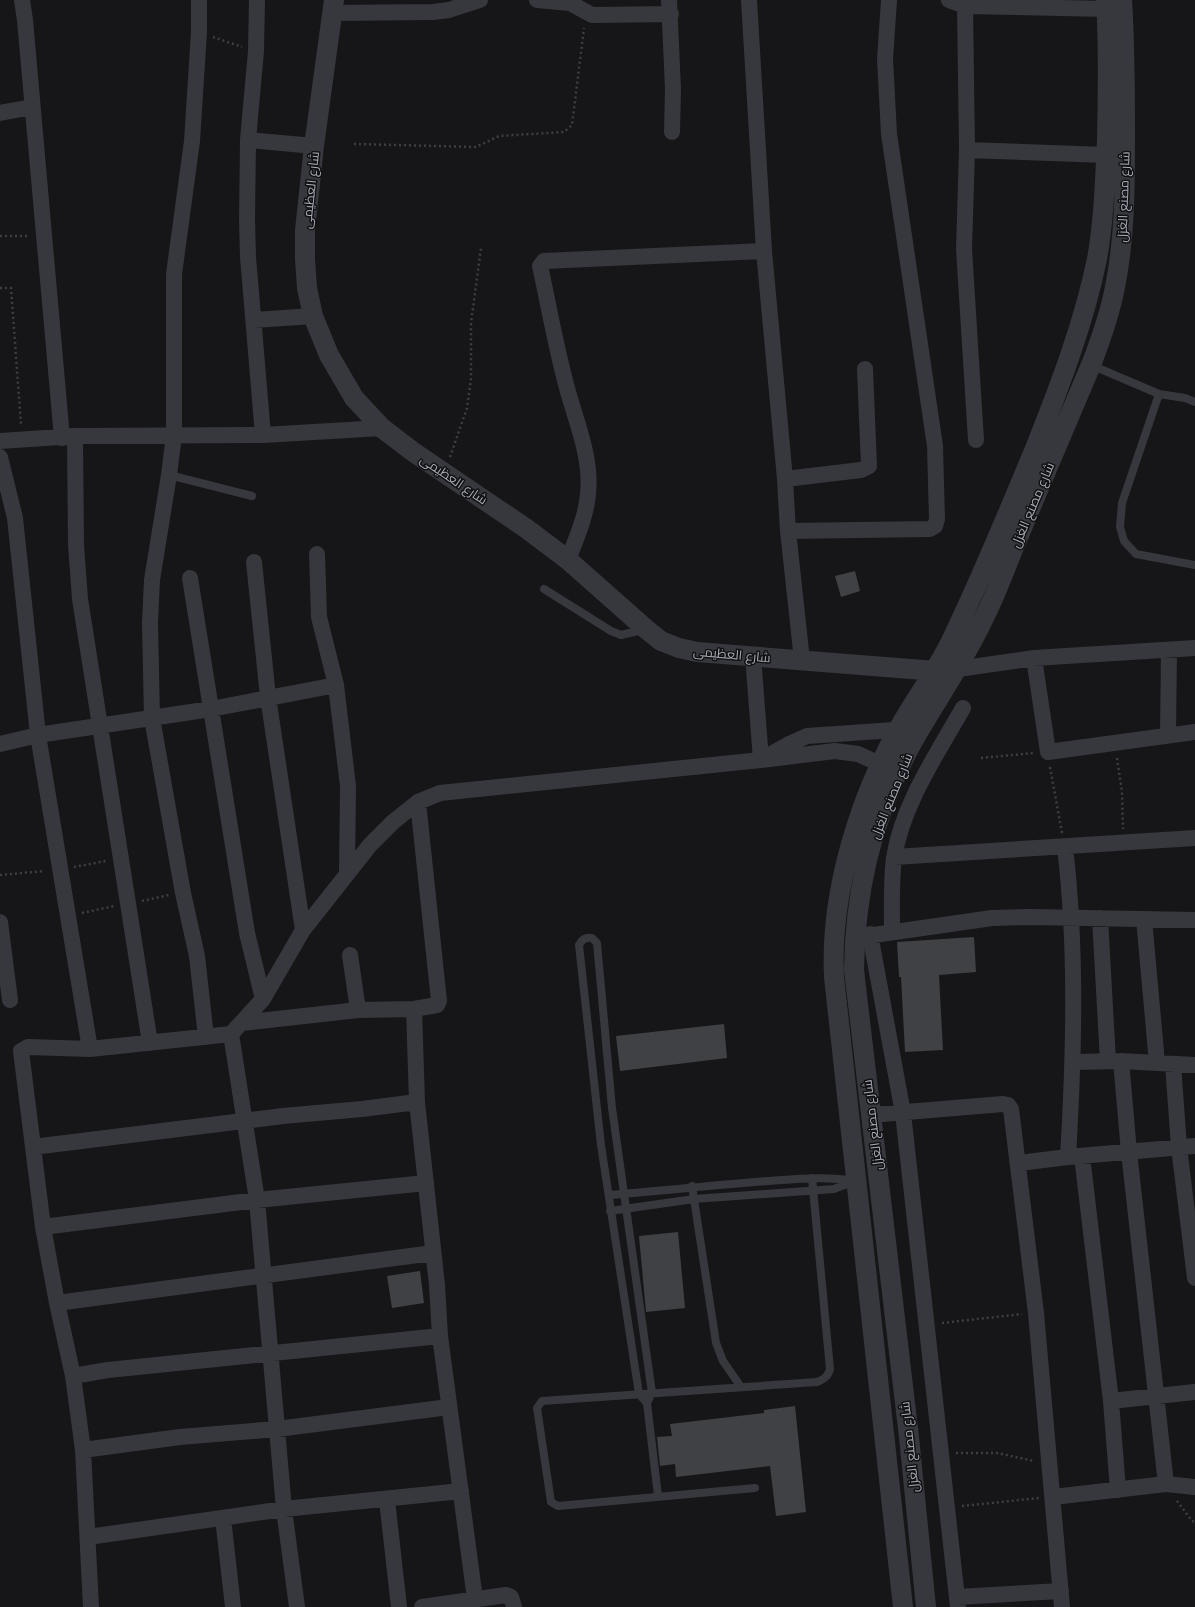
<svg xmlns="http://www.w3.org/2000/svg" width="1195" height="1607" font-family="'Fira Sans',Cairo,sans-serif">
<rect width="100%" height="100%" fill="#161618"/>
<!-- building -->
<path fill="#404145" d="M855,571L860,591L841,597L835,576Z
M974,937L976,972L939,975L943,1050L905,1052L901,977H899L897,942Z
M724,1024L727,1058L620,1071L616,1036Z
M678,1232L685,1308L646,1312L639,1236Z
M420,1271L424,1303L392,1308L387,1276Z
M795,1406L806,1512L776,1516L770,1466L676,1477L675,1464L660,1466L657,1437L672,1436L670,1424L764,1413V1410Z"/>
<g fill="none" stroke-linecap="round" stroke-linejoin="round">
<!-- path -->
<path stroke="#3d3f44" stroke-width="2.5" stroke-dasharray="2 3" stroke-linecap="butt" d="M213,37L242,47
M354,144L476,147L499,136L564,132L572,125L584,28
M0,236H29
M0,288H11L21,425
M450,457L467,408L471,379V323L481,248
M981,758L1033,753
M1117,758L1122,792L1123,829
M1050,767L1062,833
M74,867L106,861
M0,875L45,871
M142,901L169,895
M82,913L114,906
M942,1323L1022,1314
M956,1453H997L1034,1461
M1177,1501L1192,1521L1195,1522
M962,1506L1039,1498"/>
<!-- service -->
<path stroke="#37383d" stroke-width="8" d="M1091,365L1159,394L1185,398L1195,402
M1159,394L1122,503L1120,527L1124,541L1136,554L1195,565
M169,475L252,496
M544,589L611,631L621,635L646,629
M692,1186L716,1343L723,1361L741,1387
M609,1195C662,1191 714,1185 767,1181C797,1179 825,1176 855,1181
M610,1211L694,1199L834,1189L855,1181
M647,1403L639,1394L601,1145L579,945C582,939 586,937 592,938L597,943L612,1108L652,1393L647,1403L658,1496
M755,1488L558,1506L551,1502L537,1408L542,1401L817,1382C824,1379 828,1377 830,1369L812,1178"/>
<!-- minor -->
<path stroke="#37383d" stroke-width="16" d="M22,0L25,20L62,438
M199,0V32L192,141L174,274V435L169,475L152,580L150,623L152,718L183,893L197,956L206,1037
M257,0L256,51L248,140L247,220L248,257L263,435
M537,0L570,3L592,15L671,14
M669,0L673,89L672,132
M749,0L764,251L785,479L788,531L802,660
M949,0L965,6L1107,9
M965,6L967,150L964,249L976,440
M332,13L433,12L449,10L480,0
M0,113L32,107
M248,140L314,146
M967,150L1106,155
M254,320L313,316
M75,436L76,545L80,599L150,1043
M0,441L75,436L263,435L382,428
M0,457L15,518L38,735L90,1049
M785,479L861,470L869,466L865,369
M788,531L930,529L935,526L937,519L935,446L889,134L885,59L889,0
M317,554L319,617L336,685L348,786L347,874
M568,560C576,539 586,517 588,494C592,458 576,422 567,388C556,348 549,307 540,266L544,261L764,251
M254,562L268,697L303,930
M190,578L247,933L263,999
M753,656L761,760
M1034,658L1048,752L1195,732
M958,669L1034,658L1195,648
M1168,735L1169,650
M0,744L38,735L211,709L336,685
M766,757L789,744L807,736L909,729
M1065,847C1077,950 1074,1054 1068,1157
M894,857L1195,838
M1100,918L1108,1061
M1144,919L1157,1063
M0,922L10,1000
M892,931C892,907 891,882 894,858C902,805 937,754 963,708
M870,934L903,1113L958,1607
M860,937L992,918L1030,917L1195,920
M350,955L358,1010
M414,1009L417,1102L437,1285L440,1336
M242,1023L358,1010L414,1009L437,1005L439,1001L418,802
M231,1034L257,1200L284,1509L297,1607
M1121,1061L1129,1152L1166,1484
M1073,1062L1121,1061L1195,1065
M1173,1064L1179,1147L1195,1278
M870,1115L1003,1104L1008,1105L1011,1109L1036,1313L1062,1607
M33,1147L283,1116L362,1109L417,1102
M1082,1156L1111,1401L1118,1490
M1019,1163L1068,1157L1195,1146
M43,1227L257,1200L426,1183
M57,1303L433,1253
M73,1376L108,1370L440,1336L475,1599
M1111,1401L1195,1392
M83,1450L180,1437L277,1429L449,1407
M1053,1497L1166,1484L1195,1487
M387,1500L399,1607
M223,1518L233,1607
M88,1537L284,1509L461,1491
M957,1597L1061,1591
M91,1607L83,1450L73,1376L57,1303L43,1227L21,1051L28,1047L90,1049L231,1034L263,999L303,930L370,845L393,822L418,802L440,793L761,760L835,751L858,754L891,769
M422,1607L506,1595L511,1597L514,1607"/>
<!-- tertiary -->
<path stroke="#37383d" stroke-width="20" d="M334,0L314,146L305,230V259L307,288L313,316L329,355L354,398L382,428L412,451L527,529L568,560L646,629L661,641L679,648L697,652L936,671
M903,1607L834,977C830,895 858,801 898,730C915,699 936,672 951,641C982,577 1009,511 1036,446C1060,385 1084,323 1097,259C1104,219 1105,180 1107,140C1108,93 1109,47 1106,0
M926,1607L909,1437L854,970C855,885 876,803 920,729C942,692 965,658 983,620C997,593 1007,563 1019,535C1043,478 1067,422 1091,365C1101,339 1110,314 1115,287C1125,237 1125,187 1125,136C1125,91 1125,45 1122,0"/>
</g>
<g text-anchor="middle" stroke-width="3" stroke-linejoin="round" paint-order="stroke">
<!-- street labels -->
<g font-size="13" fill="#a8adb8" stroke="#111113">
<text transform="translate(310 190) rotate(-84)" y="5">شارع العظيمى</text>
<text transform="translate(1123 197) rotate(-88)" y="5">شارع مصنع الغزل</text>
<text transform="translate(454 479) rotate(34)" y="5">شارع العظيمى</text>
<text transform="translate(1032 505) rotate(-67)" y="5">شارع مصنع الغزل</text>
<text transform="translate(732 654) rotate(5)" y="5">شارع العظيمى</text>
<text transform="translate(891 796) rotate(-68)" y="5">شارع مصنع الغزل</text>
<text transform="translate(872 1125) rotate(-97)" y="5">شارع مصنع الغزل</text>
<text transform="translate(909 1447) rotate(-96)" y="5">شارع مصنع الغزل</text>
</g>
</g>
</svg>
